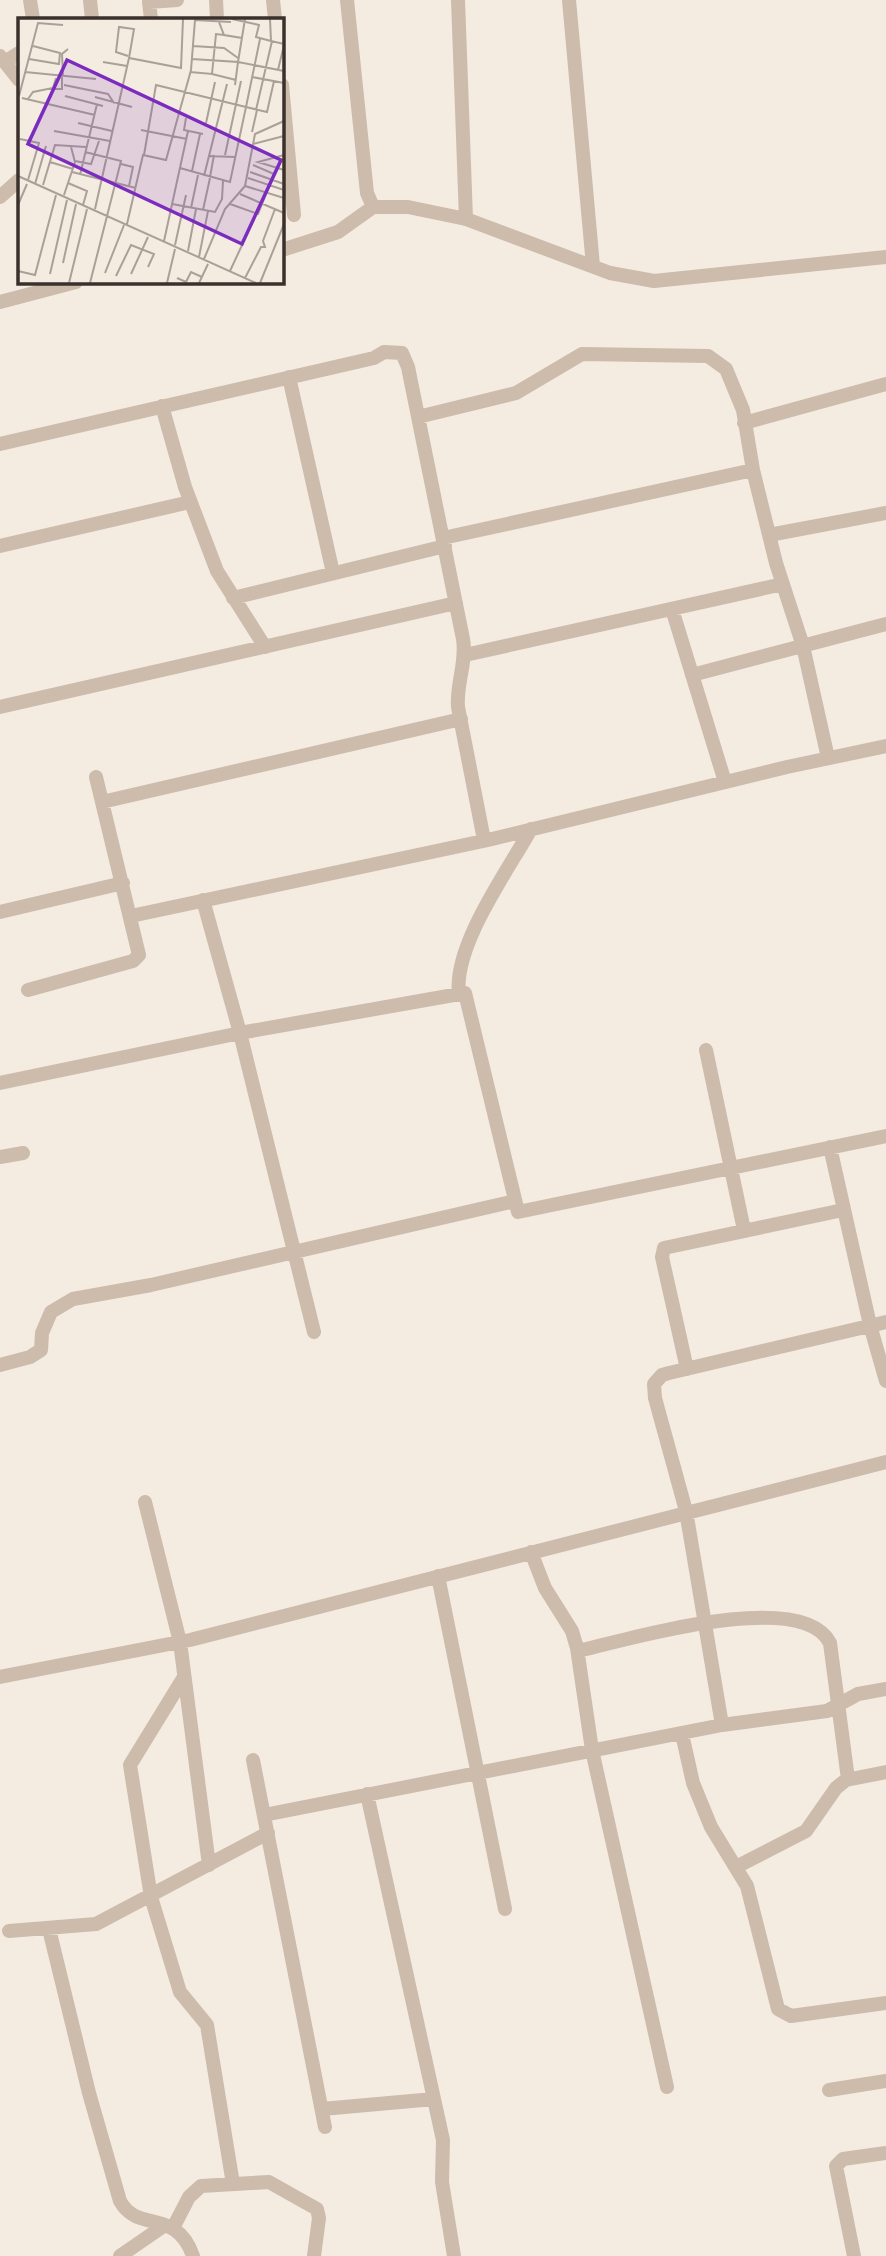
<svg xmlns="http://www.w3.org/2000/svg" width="886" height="2256" font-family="Barlow,sans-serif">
<rect width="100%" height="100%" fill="#f4ebe1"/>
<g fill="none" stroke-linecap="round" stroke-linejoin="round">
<!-- street -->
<path stroke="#cdbbac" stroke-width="14" d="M30,0L33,19
M90,0L92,19
M216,0L217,19
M273,0L275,19
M347,0L367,193L373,207H408L466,219L610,273L654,281L886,257
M458,0L466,219
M569,0L593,266
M151,19L149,2L177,0
M0,56L19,80
M5,62L19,53
M282,85L294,215
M0,197L19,180
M282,250L338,232L373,207
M0,302L76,282
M289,377L333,573
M162,406L185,487L217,571L265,647
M418,417L516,393L582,354L708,356L726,369L743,410L753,470L776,563L803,646L828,758
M744,423L886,384
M0,444L374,358L384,352L402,353L408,367L463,639C467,662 456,684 458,707L484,840
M769,535L886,513
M443,538L753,470
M0,546L190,502
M233,598L445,546
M672,609L725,782
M465,655L783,584
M692,675L886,624
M0,707L456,603
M102,802L461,719
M203,900L240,1033L314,1332
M0,912L123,883
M131,916L488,840L787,767L886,746
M28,990L133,961L139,955L96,777
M459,994C453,946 507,872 531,829
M706,1050L744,1230
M0,1083L240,1033L465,993L518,1212L886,1136
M830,1147L870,1325L886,1381
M0,1157L23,1153
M0,1365L30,1357L41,1350L42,1333L51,1312L73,1299L151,1285L515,1201
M687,1369L662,1257L664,1248L843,1210
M145,1502L180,1642L209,1865
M531,1552L545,1588L572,1631L577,1648L592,1750L667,2087
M438,1576L505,1909
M578,1651C626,1640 802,1587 830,1643L848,1779
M0,1677L190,1640L886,1462
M184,1677L130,1765L151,1897L180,1992L207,2025L233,2184
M722,1725L686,1511L655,1398L654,1384L662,1375L669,1373L886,1322
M682,1734L693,1783L711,1827L747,1886L778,2009L791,2016L886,2003
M253,1760L325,2127
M367,1794L443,2140L442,2182L454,2256
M264,1815L722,1725L827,1711L858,1694L886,1689
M736,1867L806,1831L836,1788L846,1780L886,1772
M49,1929L89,2093L120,2201C138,2234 176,2207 193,2256
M9,1931L96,1924L268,1833
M829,2090L886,2081
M322,2109L434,2099
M173,2228L189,2197L201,2186L269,2182L317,2209L319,2218L314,2256
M120,2256L165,2225
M854,2256L836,2166L843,2159L886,2153"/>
</g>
<!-- overview -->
<g transform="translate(18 18)">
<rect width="266" height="266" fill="#f4ebe1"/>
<path fill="none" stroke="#aaa098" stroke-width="2" d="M214,1L241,7L238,19L253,23M227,1L220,44L266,53M252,1L253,23L266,26M201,4L206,17L224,20M242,21L228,89L249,94L256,63M175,28L206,30L220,40M110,38L98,34L101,9L116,11L111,40M11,41L41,46L42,35L15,28M174,41L220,44L217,67M85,44L109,48M260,52L266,27M7,54L78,61M172,54L194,56L198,16L206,17M194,56L218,62M45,58L44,36L50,31M234,59L266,65M46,67L90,76L96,85M34,71H44V59M1,78L20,5L45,7M47,78L85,88M77,79L114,89M4,80L77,97M10,81L15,74L35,70L38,60M238,92L254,23M168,100L166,112L185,116M60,105L94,113M188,105L197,64M123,112L169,121M36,113L92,123M234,114L239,92M2,121L21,125L10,162M235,126L266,118M67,134L103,143L72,265M126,137L138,67L228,89L212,164L162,150M207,137L223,63M266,137L240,144L266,152M190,138L217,139M57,143L73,146L81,123M32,144L55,151M103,146L115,149L111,168M174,153L182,116M54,154L118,170M232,154L266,166M62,157L79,86M0,158L238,265M186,158L209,66M192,159L196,137M230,160L266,172M50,165L69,173L65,187M17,166L28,128M25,167L37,127L68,129M227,168L237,116L266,103M222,176L266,195M46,177L57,144L53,129M154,186L197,194L204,181L205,163M212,186L240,196L256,156L235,147M0,187L9,166M173,190L180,157M77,191L111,40L163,50L165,1M185,192L192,160M109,206L125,137L148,142L173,52L177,2L213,4M146,223L170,113M157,227L168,177M170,233L178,191M181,239L190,193M186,241L207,191L227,168L266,180M45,245L58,186M0,253L17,257L38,177M212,253L225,225M87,255L106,207M32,256L49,182M113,256L130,219M98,258L113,227L136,236L130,249M159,260L168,264L173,254L184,259M227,260L243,229H247L245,223L257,191M51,265L69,191M149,265L157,231M181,265L190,246M242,265L266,206"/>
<path fill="#7b2cbf" fill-opacity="0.15" stroke="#7b2cbf" stroke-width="3.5" d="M49,42L263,142L224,226L10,126Z"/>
<rect width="266" height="266" fill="none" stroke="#3b302b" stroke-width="3.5"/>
</g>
</svg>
